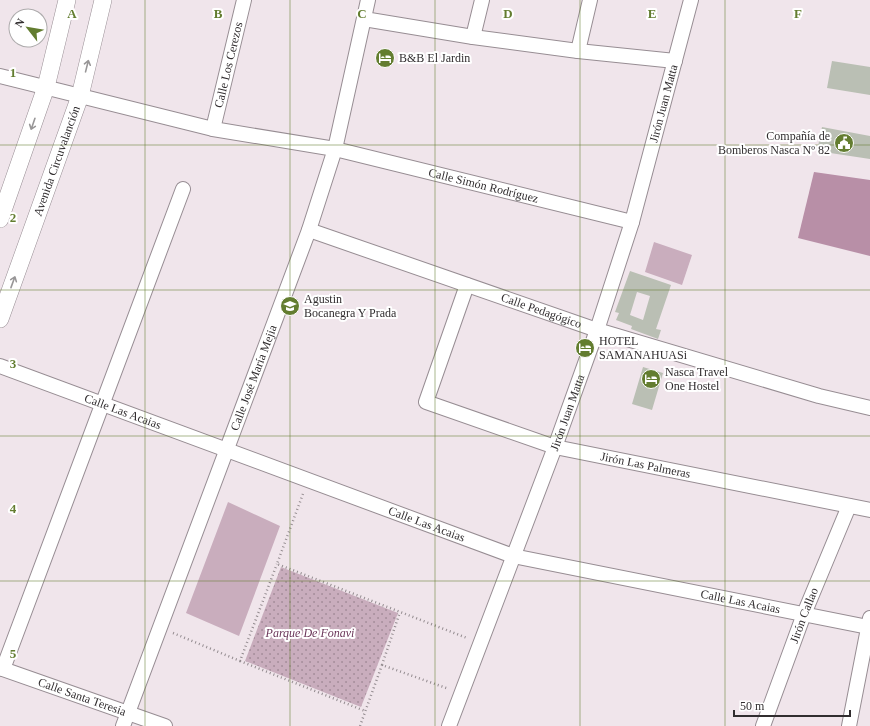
<svg xmlns="http://www.w3.org/2000/svg" width="870" height="726" font-family="'Times New Roman',serif">
<defs>
<pattern id="park-dots" width="8" height="8" patternUnits="userSpaceOnUse"><rect width="8" height="8" fill="#c9adbd"/><path d="M2 2h.1M6 6h.1" fill="none" stroke="#a48d9a" stroke-width="1.8" stroke-linecap="round"/></pattern>
</defs>
<rect width="100%" height="100%" fill="#f0e5eb"/>
<!-- park -->
<path fill="url(#park-dots)" d="M281,567L398,613L361,707L245,661Z"/>
<!-- garden -->
<path fill="#c9adbd" d="M654,242L692,255L682,285L645,272Z
M228,502L280,526L239,636L186,613Z"/>
<!-- water -->
<path fill="#b88fa7" d="M814,172L870,180V256L798,238Z"/>
<!-- building -->
<path fill="#babfb4" fill-rule="evenodd" d="M832,61L870,67V95L827,88Z
M822,127L870,136V159L817,151Z
M630,271L671,285L656,329L661,330L658,339L631,329L632,326L616,320L619,313L615,312ZM637,292L650,296L643,320L630,315Z
M643,367L663,373L652,410L632,404Z"/>
<g fill="none" stroke-linecap="round" stroke-linejoin="round">
<defs>
<g id="minor">
<path d="M364,19L473,37L578,51L675,61"/>
<path d="M473,37L482,0"/>
<path d="M578,51L590,0"/>
<path id="s1" d="M0,76L213,129L335,149L632,222"/>
<path id="s2" d="M213,129L244,0"/>
<path id="s3" d="M309,230L597,330L819,396L870,408"/>
<path id="s4" d="M467,285L426,402L555,447L870,510"/>
<path id="s5" d="M0,366L513,556L868,627"/>
<path id="s6" d="M0,668L165,726"/>
<path d="M3,669L183,189"/>
<path id="s7" d="M123,726L309,230L335,149L368,0"/>
<path id="s8" d="M449,726L555,447L597,330L632,222L691,0"/>
<path id="s9" d="M763,726L804,614L849,506"/>
<path d="M849,726L870,618"/>
</g>
<g id="tertiary">
<path d="M0,219L46,87L67,0"/>
<path id="s10" d="M0,319L80,96L103,0"/>
</g>
</defs>
<!-- minor casing -->
<use href="#minor" stroke="#978d93" stroke-width="16"/>
<!-- tertiary casing -->
<use href="#tertiary" stroke="#978d93" stroke-width="18"/>
<!-- path -->
<path stroke="#938b8f" stroke-width="2.5" stroke-dasharray="1 3" stroke-linecap="butt" d="M303,494L277,564L467,638
M173,633L240,661L277,564
M240,661L365,711
M382,665L400,612
M360,726L382,665L449,689"/>
<!-- minor -->
<use href="#minor" stroke="#fff" stroke-width="14"/>
<!-- tertiary -->
<use href="#tertiary" stroke="#fff" stroke-width="17"/>
</g>
<!-- one-way arrows -->
<defs><path id="oneway-shaft" d="M-6 0H5M1.5-3L5.5 0L1.5 3" fill="none" stroke-width="1.6" stroke-linecap="round" stroke-linejoin="round"/></defs>
<g stroke="#989697">
<use href="#oneway-shaft" transform="translate(87 66) rotate(-76)"/>
<use href="#oneway-shaft" transform="translate(33 124) rotate(109)"/>
<use href="#oneway-shaft" transform="translate(13 282) rotate(-70)"/>
</g>
<!-- grid -->
<path fill="none" stroke="#637d30" stroke-width="1" stroke-opacity="0.55" d="M145,0V726M290,0V726M435,0V726M580,0V726M725,0V726M0,145H870M0,290H870M0,436H870M0,581H870"/>
<!-- icons -->
<defs>
<symbol id="hotel-disc" viewBox="-11 -11 22 22"><circle r="9.5" fill="#637d30" stroke="#fff"/><path d="M-6-4.5h1.5V1H6V5H4.5V3h-9V5H-6ZM-4 0a1.8 1.8 0 1 1 3.6 0ZM.5 0V-2.5h3Q6-2.5 6 0Z" fill="#fff"/></symbol>
<symbol id="civic-disc" viewBox="-11 -11 22 22"><circle r="9.5" fill="#637d30" stroke="#fff"/><path d="M-.6-6.5H3V-4.5H.6V-3L4-1V1h2V6H-6V1h2V-1L-.6-3ZM-1.2 2.5V6h2.4V2.5Z" fill="#fff"/></symbol>
<symbol id="school-disc" viewBox="-11 -11 22 22"><circle r="9.5" fill="#637d30" stroke="#fff"/><path d="M0-5L7-2L0 1L-7-2ZM-4 1L0 2.5L4 1V4Q0 6-4 4Z" fill="#fff"/></symbol>
</defs>
<g fill-rule="evenodd">
<use href="#hotel-disc" x="374" y="47" width="22" height="22"/>
<use href="#civic-disc" x="833" y="132" width="22" height="22"/>
<use href="#school-disc" x="279" y="295" width="22" height="22"/>
<use href="#hotel-disc" x="574" y="337" width="22" height="22"/>
<use href="#hotel-disc" x="640" y="368" width="22" height="22"/>
</g>
<g text-anchor="middle" stroke-width="4" stroke-linejoin="round" paint-order="stroke">
<!-- poi labels -->
<g font-size="12" fill="#312d2f" stroke="#fff" text-anchor="start">
<text x="399" y="62">B&amp;B El Jardin</text>
<text x="830" y="140" text-anchor="end">Compañía de<tspan x="830" dy="14">Bomberos Nasca Nº 82</tspan></text>
<text x="304" y="303">Agustin<tspan x="304" dy="14">Bocanegra Y Prada</tspan></text>
<text x="599" y="345">HOTEL<tspan x="599" dy="14">SAMANAHUASi</tspan></text>
<text x="665" y="376">Nasca Travel<tspan x="665" dy="14">One Hostel</tspan></text>
</g>
<!-- street labels -->
<g font-size="12" fill="#312d2f" stroke="#fff">
<text dy="4" stroke="none"><textPath href="#s2" startOffset="66">Calle Los Cerezos</textPath></text>
<text dy="4" stroke="none"><textPath href="#s8" startOffset="659">Jirón Juan Matta</textPath></text>
<text dy="4" stroke="none"><textPath href="#s10" startOffset="168">Avenida Circuvalanción</textPath></text>
<text dy="4" stroke="none"><textPath href="#s1" startOffset="496">Calle Simón Rodríguez</textPath></text>
<text dy="4" stroke="none"><textPath href="#s3" startOffset="246">Calle Pedagógico</textPath></text>
<text dy="4" stroke="none"><textPath href="#s7" startOffset="372">Calle José María Mejia</textPath></text>
<text dy="4" stroke="none"><textPath href="#s5" startOffset="131">Calle Las Acaias</textPath></text>
<text dy="4" stroke="none"><textPath href="#s8" startOffset="335">Jirón Juan Matta</textPath></text>
<text dy="4" stroke="none"><textPath href="#s4" startOffset="353">Jirón Las Palmeras</textPath></text>
<text dy="4" stroke="none"><textPath href="#s5" startOffset="455">Calle Las Acaias</textPath></text>
<text dy="4" stroke="none"><textPath href="#s5" startOffset="779">Calle Las Acaias</textPath></text>
<text dy="4" stroke="none"><textPath href="#s9" startOffset="118">Jirón Callao</textPath></text>
<text dy="4" stroke="none"><textPath href="#s6" startOffset="87">Calle Santa Teresia</textPath></text>
</g>
<!-- park labels -->
<g font-size="12" font-style="italic" fill="#6b3659" stroke="#fff">
<text x="310" y="637">Parque De Fonavi</text>
</g>
</g>
<g font-size="13" text-anchor="middle" font-weight="bold" fill="#637d30" stroke="#fff" stroke-width="4" stroke-linejoin="round" paint-order="stroke">
<text x="72" y="18">A</text>
<text x="218" y="18">B</text>
<text x="362" y="18">C</text>
<text x="508" y="18">D</text>
<text x="652" y="18">E</text>
<text x="798" y="18">F</text>
<text x="13" y="77">1</text>
<text x="13" y="222">2</text>
<text x="13" y="368">3</text>
<text x="13" y="513">4</text>
<text x="13" y="658">5</text>
</g>
<!-- north arrow -->
<g transform="translate(28 28) rotate(301)"><circle r="19" fill="#ffffff" stroke="#adabac"/>
<path d="M0-3L7 15L0 10L-7 15Z" fill="#637d30"/>
<text y="-6" font-size="11" font-weight="bold" text-anchor="middle" fill="#312d2f">N</text>
</g>
<!-- scale -->
<path d="M734 710v6h116v-6" fill="none" stroke="#312d2f" stroke-width="2"/>
<text x="740" y="710" font-size="12" fill="#312d2f" stroke="#ffffff" stroke-width="3" paint-order="stroke">50 m</text>
</svg>
